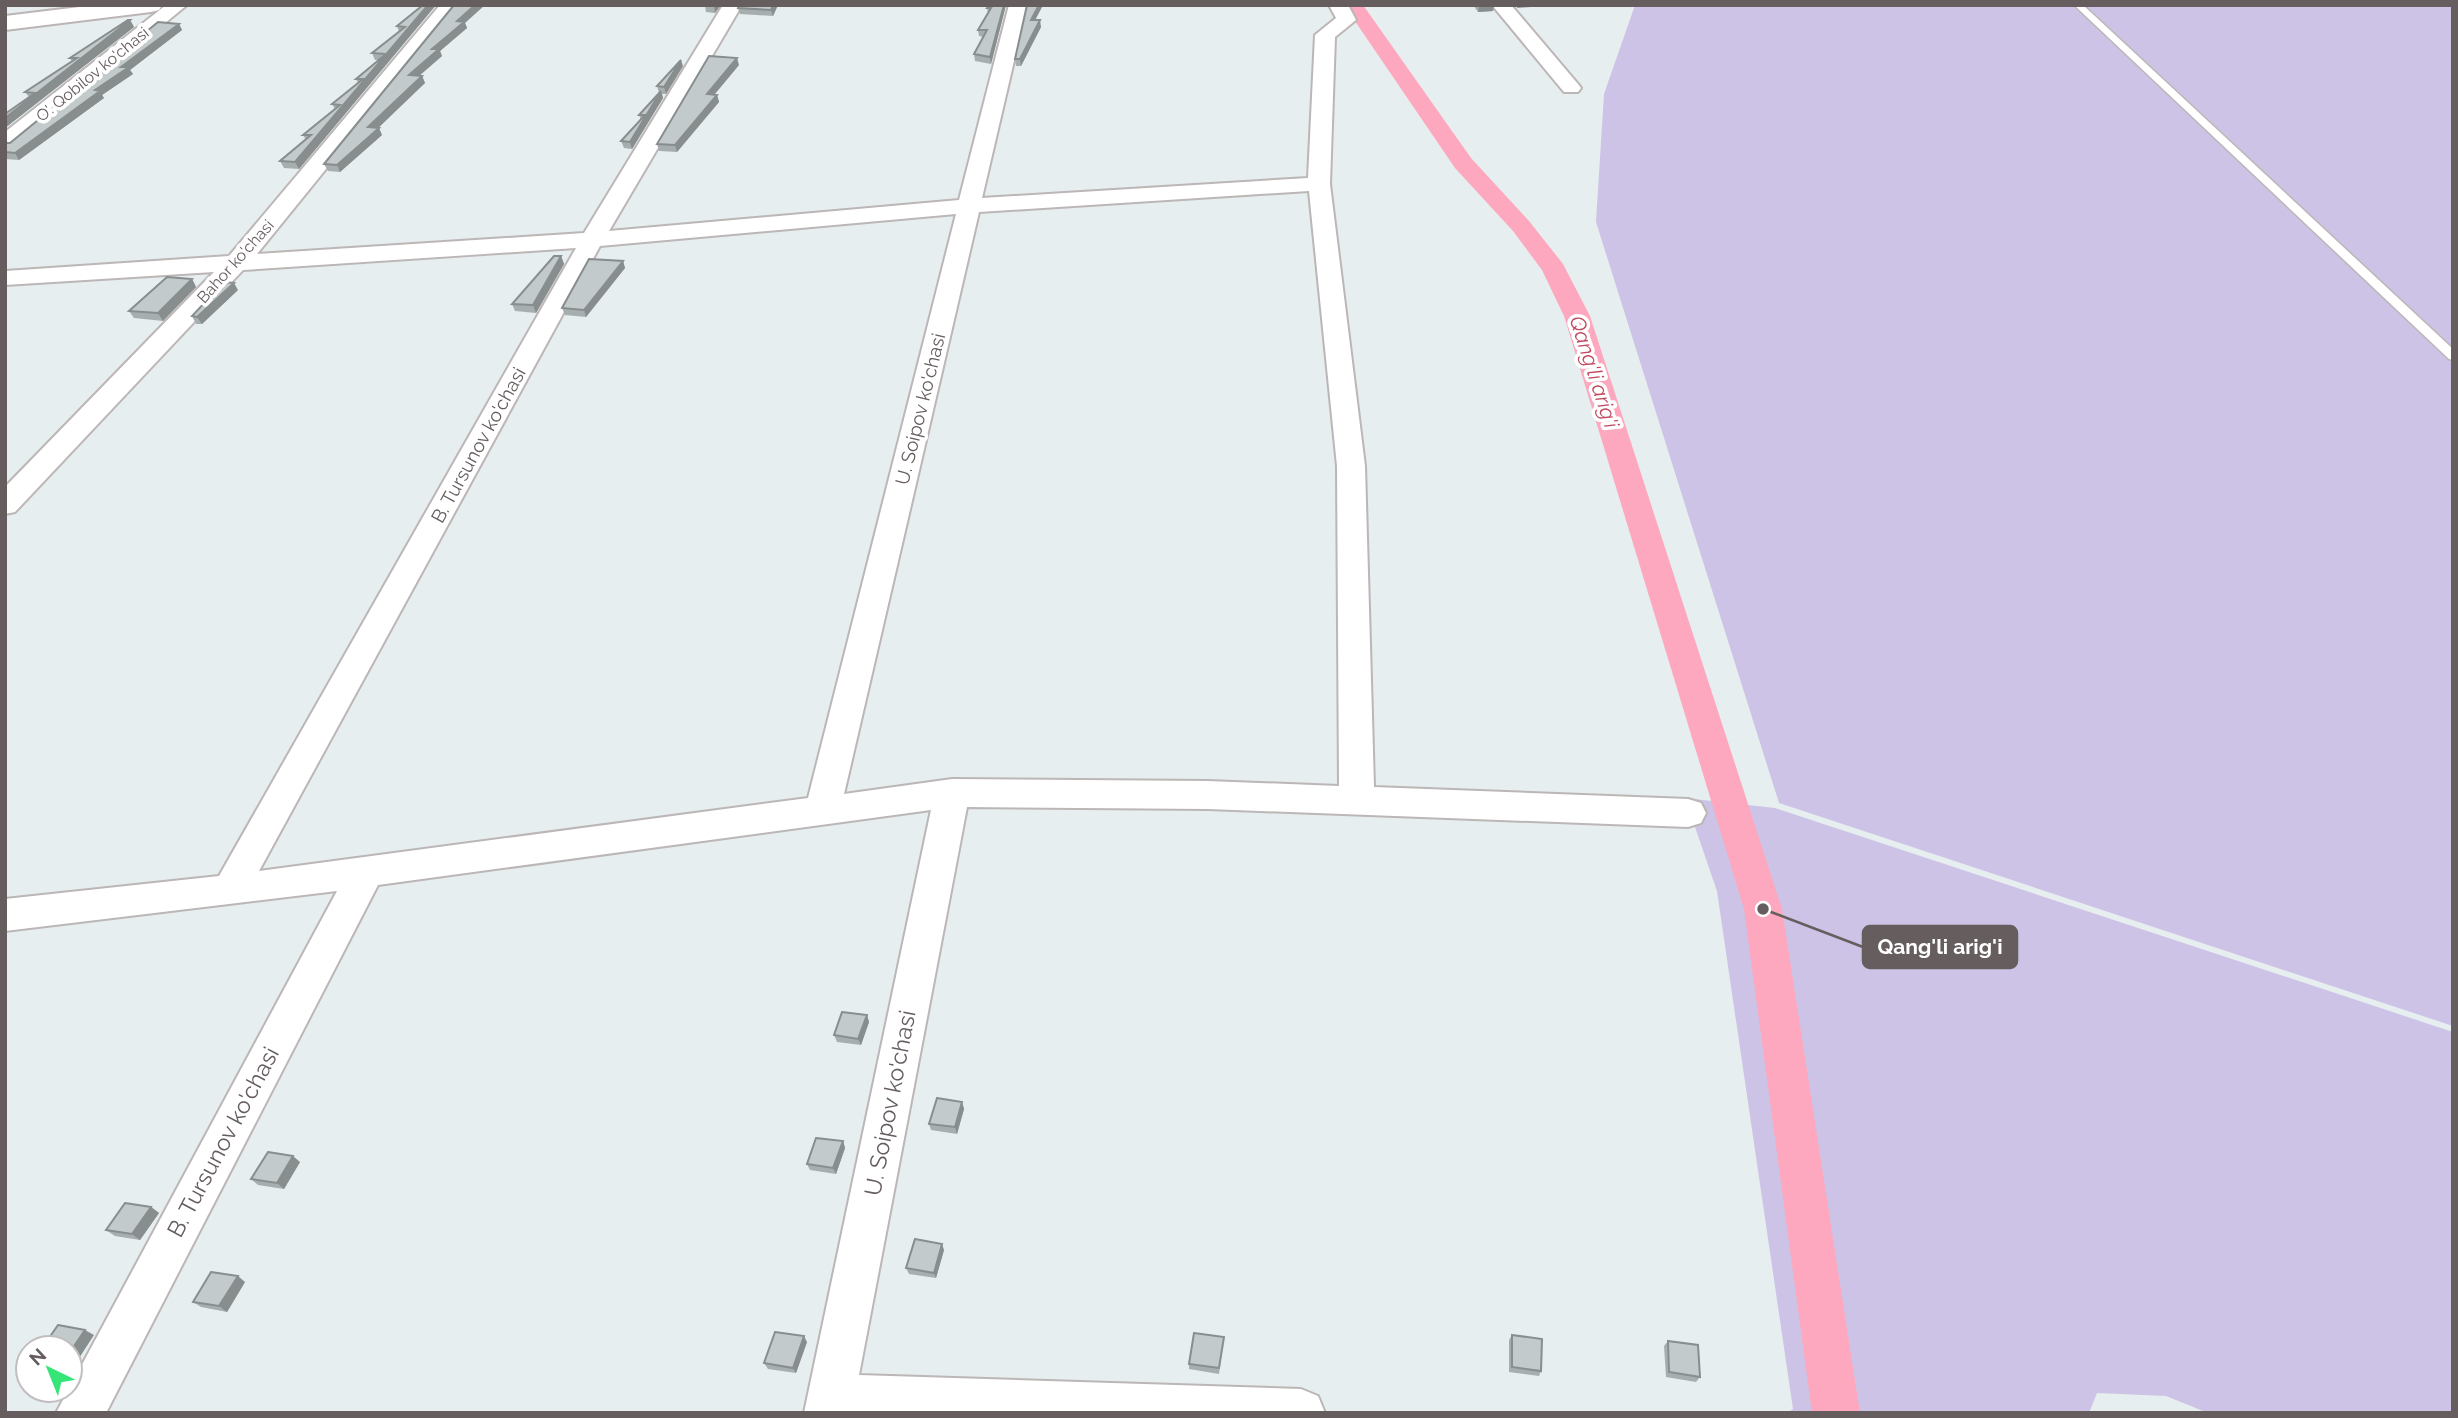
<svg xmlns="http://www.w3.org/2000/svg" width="2458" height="1418" font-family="Raleway,sans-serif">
<rect width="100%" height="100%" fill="#e6eeef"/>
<!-- green -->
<path fill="#cdc3e6" d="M1635,5H2453V1026L1779,803L1596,222L1604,94Z
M1685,798L1775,808L2453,1032V1413H2208L2166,1396L2097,1393L2089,1413H1787L1793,1409L1717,891Z"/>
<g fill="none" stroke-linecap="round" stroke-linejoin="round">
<!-- canal -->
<path fill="#fda8be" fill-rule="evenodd" d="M1344,5H1363L1471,158L1529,221L1563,264L1590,316L1782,909L1860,1413H1812L1744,909L1564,316L1542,270L1513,231L1455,168Z"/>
<defs>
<path id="lane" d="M2074,5H2083L2453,349V360L2449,359Z"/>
<path id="street" d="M166,5H187L13,148L5,149V132Z
M440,5H459L257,254L584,233L723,5H742L609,231L959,200L1009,5H1027L982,198L1308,178L1315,35L1336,18L1329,5H1348L1356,20L1335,37L1330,184L1365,466L1374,787L1688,799L1701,803L1706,813L1701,823L1688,827L1208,809L967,807L859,1375L1301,1389L1318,1396L1325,1413H804L931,810L378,885L106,1413H56L337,891L5,931V899L219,876L576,248L243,270L15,512L5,514V487L214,272L5,285V271L229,256ZM1309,191L1337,466L1339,786L1208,781L952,779L844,794L979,212ZM956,214L808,798L259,871L600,246Z
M1492,5H1511L1578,84L1581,88L1578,92H1564Z"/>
<path id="secondary" d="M96,5H162L159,10L151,12L5,30V16Z"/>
</defs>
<!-- lane casing -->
<use href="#lane" stroke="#bcb6b6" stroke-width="3"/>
<!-- street casing -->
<use href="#street" stroke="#bcb6b6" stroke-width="4"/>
<!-- secondary casing -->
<use href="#secondary" stroke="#bdb4b5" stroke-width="4"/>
<!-- lane -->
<use href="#lane" fill="#fff" fill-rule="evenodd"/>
<!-- street -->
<use href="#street" fill="#fff" fill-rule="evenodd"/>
<!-- secondary -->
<use href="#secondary" fill="#fff" fill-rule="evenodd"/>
</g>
<!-- wall -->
<path fill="#a7aeaf" d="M423,5H436L299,169L284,168L280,161L306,140L303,135L335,109L332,104L358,83L356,79L379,60H375L372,53L399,32L397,26Z
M721,5L715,13L706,12L705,6Z
M778,5L773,16L740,14L738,8Z
M989,5H1006L991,64L975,61L974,54L984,37L979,36L978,30L988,14L987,8Z
M1027,5H1043L1035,20L1041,27L1021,66H1016L1015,59Z
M1473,5H1494L1493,11L1478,12Z
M130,20L134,27L5,128V114L29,97L25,92L72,62L70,58Z
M465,23L467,28L440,51L442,56L419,76H422L425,83L378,127L382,135L340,172L328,171L324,164Z
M179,24L182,30L130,70L133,74L102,95L104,98L19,160L5,159V143H10Z
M739,65L714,95H717L719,102L677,152L659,151L657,144Z
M683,66L666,94H662L663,98L632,149L624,148L621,141L641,120L639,115L659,93L657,86Z
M561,256L564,264L536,313L515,311L512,304Z
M623,261L625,268L586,317L565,315L562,308Z
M192,279L196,287L163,321L134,318L129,311Z
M238,290L202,324H196L192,316Z
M867,1015L869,1022L861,1045L837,1042L834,1035Z
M962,1102L964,1109L957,1134L931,1130L929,1124Z
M843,1141L845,1148L836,1174L810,1170L807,1164Z
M300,1162L284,1189L258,1185L251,1179Z
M151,1207L159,1213L140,1240L115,1236L106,1230Z
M944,1250L936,1278L909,1274L906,1268Z
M245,1282L227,1312L201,1307L193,1302Z
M1512,1335L1541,1371L1539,1376L1509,1372V1340Z
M1224,1337L1219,1374L1189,1369V1364Z
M1668,1341L1700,1377L1696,1382L1666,1377L1664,1346Z
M807,1342L796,1373L768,1369L764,1363Z"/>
<!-- shaded-wall -->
<path fill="#888d8e" d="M428,5H436L299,169L295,162Z
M475,5H485L465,23L467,28L440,51L442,56L412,82L409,75L457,21Z
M714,5H721L715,13L714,6Z
M773,5H778L773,16L771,10Z
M1004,5H1006L991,64L990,57Z
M1039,5H1043L1032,26L1031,20Z
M1494,5L1493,11L1478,12L1479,6Z
M1518,5H1531V7L1517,8Z
M130,20L134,27L5,128V118Z
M1040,20L1041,27L1021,66L1020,59Z
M179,24L182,30L130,70L133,74L102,95L104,98L19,160L15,153L95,90L121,67Z
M737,58L739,65L709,101L707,94Z
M681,60L683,66L666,94L664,87Z
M422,76L425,83L372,134L368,127Z
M661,91L663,98L632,149L630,142Z
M717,95L719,102L677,152L675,145Z
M379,128L382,135L340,172L337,165Z
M561,256L564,264L536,313L533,305Z
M623,261L625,268L586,317L584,310Z
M192,279L196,287L163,321L158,313Z
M234,283L238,290L202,324L197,317Z
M867,1015L869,1022L861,1045L858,1039Z
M962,1102L964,1109L957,1134L955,1127Z
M843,1141L845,1148L836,1174L833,1168Z
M293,1156L300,1162L284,1189L277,1183Z
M151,1207L159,1213L140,1240L132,1234Z
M942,1244L944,1250L936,1278L934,1273Z
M238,1276L245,1282L227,1312L219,1306Z
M85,1330L94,1335L74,1366L70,1363V1352Z
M804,1336L807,1342L796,1373L793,1368Z"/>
<!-- building -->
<path fill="#c2cacb" stroke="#888d8e" stroke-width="2" d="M423,5H428L295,162L280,161L311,135H303L340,105L332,104L363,79H356L386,54L372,53L405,27L397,26Z
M454,5H475L457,21L464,22L432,49H439L409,75L422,76L368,127L379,128L337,165L324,164Z
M739,5H773L771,10L738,8Z
M989,5H1004L990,57L974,54L987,30H978L991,8H987Z
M1027,5H1039L1031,20H1040L1020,59H1015Z
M128,20H130L5,118V114L35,93L25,92L77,58H70Z
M158,22L179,24L121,67H129L95,90L100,91L15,153L5,152V143H10Z
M709,56L737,58L707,94L717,95L675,145L657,144Z
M681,60L664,87L657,86Z
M661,91L630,142L621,141L645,115H639Z
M554,256H561L533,305L512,304Z
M589,259L623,261L584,310L562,308Z
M167,277L192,279L158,313L129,311Z
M224,282L234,283L197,317L192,316Z
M842,1012L867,1015L858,1039L834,1035Z
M937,1098L962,1102L955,1127L929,1124Z
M816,1138L843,1141L833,1168L807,1164Z
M268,1152L293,1156L277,1183L251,1179Z
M125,1203L151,1207L132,1234L106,1230Z
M915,1239L942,1244L934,1273L906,1268Z
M211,1272L238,1276L219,1306L193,1302Z
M58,1325L85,1330L70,1352V1348H42Z
M775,1332L804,1336L793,1368L764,1363Z
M1194,1333L1224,1337L1219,1368L1189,1364Z
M1512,1335L1542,1339L1541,1371L1512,1367Z
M1668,1341L1698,1345L1700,1377L1669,1372Z"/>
<g text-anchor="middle" stroke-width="7" stroke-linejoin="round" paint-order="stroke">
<!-- far-street labels -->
<g font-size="16" fill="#665d5e" stroke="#fff">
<text transform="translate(92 74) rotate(-39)" y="6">O'. Qobilov ko'chasi</text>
<text transform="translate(235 261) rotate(-48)" y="6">Bahor ko'chasi</text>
</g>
<!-- street labels -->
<g font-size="19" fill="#665d5e" stroke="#fff">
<text transform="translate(920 409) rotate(-76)" y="7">U. Soipov ko'chasi</text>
<text transform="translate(478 445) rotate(-61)" y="7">B. Tursunov ko'chasi</text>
</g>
<!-- water labels -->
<g font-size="21" font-style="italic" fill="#c14a60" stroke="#fff">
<text transform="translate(1594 372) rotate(72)" y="7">Qang'li arig'i</text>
</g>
<!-- near-street labels -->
<g font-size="23" fill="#665d5e" stroke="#fff">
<text transform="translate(890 1103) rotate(-79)" y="8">U. Soipov ko'chasi</text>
<text transform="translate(223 1142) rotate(-62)" y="8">B. Tursunov ko'chasi</text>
</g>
</g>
<!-- callouts -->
<path fill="none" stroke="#665d5e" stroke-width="2.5" d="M1763 909L1863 947"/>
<circle fill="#665d5e" stroke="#fff" stroke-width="2.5" cx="1763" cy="909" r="7"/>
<rect fill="#665d5e" stroke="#665d5e" stroke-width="2.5" x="1863" y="926" width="154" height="42" rx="7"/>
<g font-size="21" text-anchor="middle" font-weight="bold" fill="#fff">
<text x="1940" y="954">Qang'li arig'i</text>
</g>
<!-- border -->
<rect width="2458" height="1418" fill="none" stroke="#665d5e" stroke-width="14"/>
<!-- north arrow -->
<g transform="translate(49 1369) rotate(317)"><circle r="33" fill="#ffffff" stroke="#c2bebf" stroke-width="2"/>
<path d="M0-5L12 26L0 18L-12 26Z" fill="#35e578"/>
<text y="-10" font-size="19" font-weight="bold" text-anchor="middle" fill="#665d5e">N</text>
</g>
</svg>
